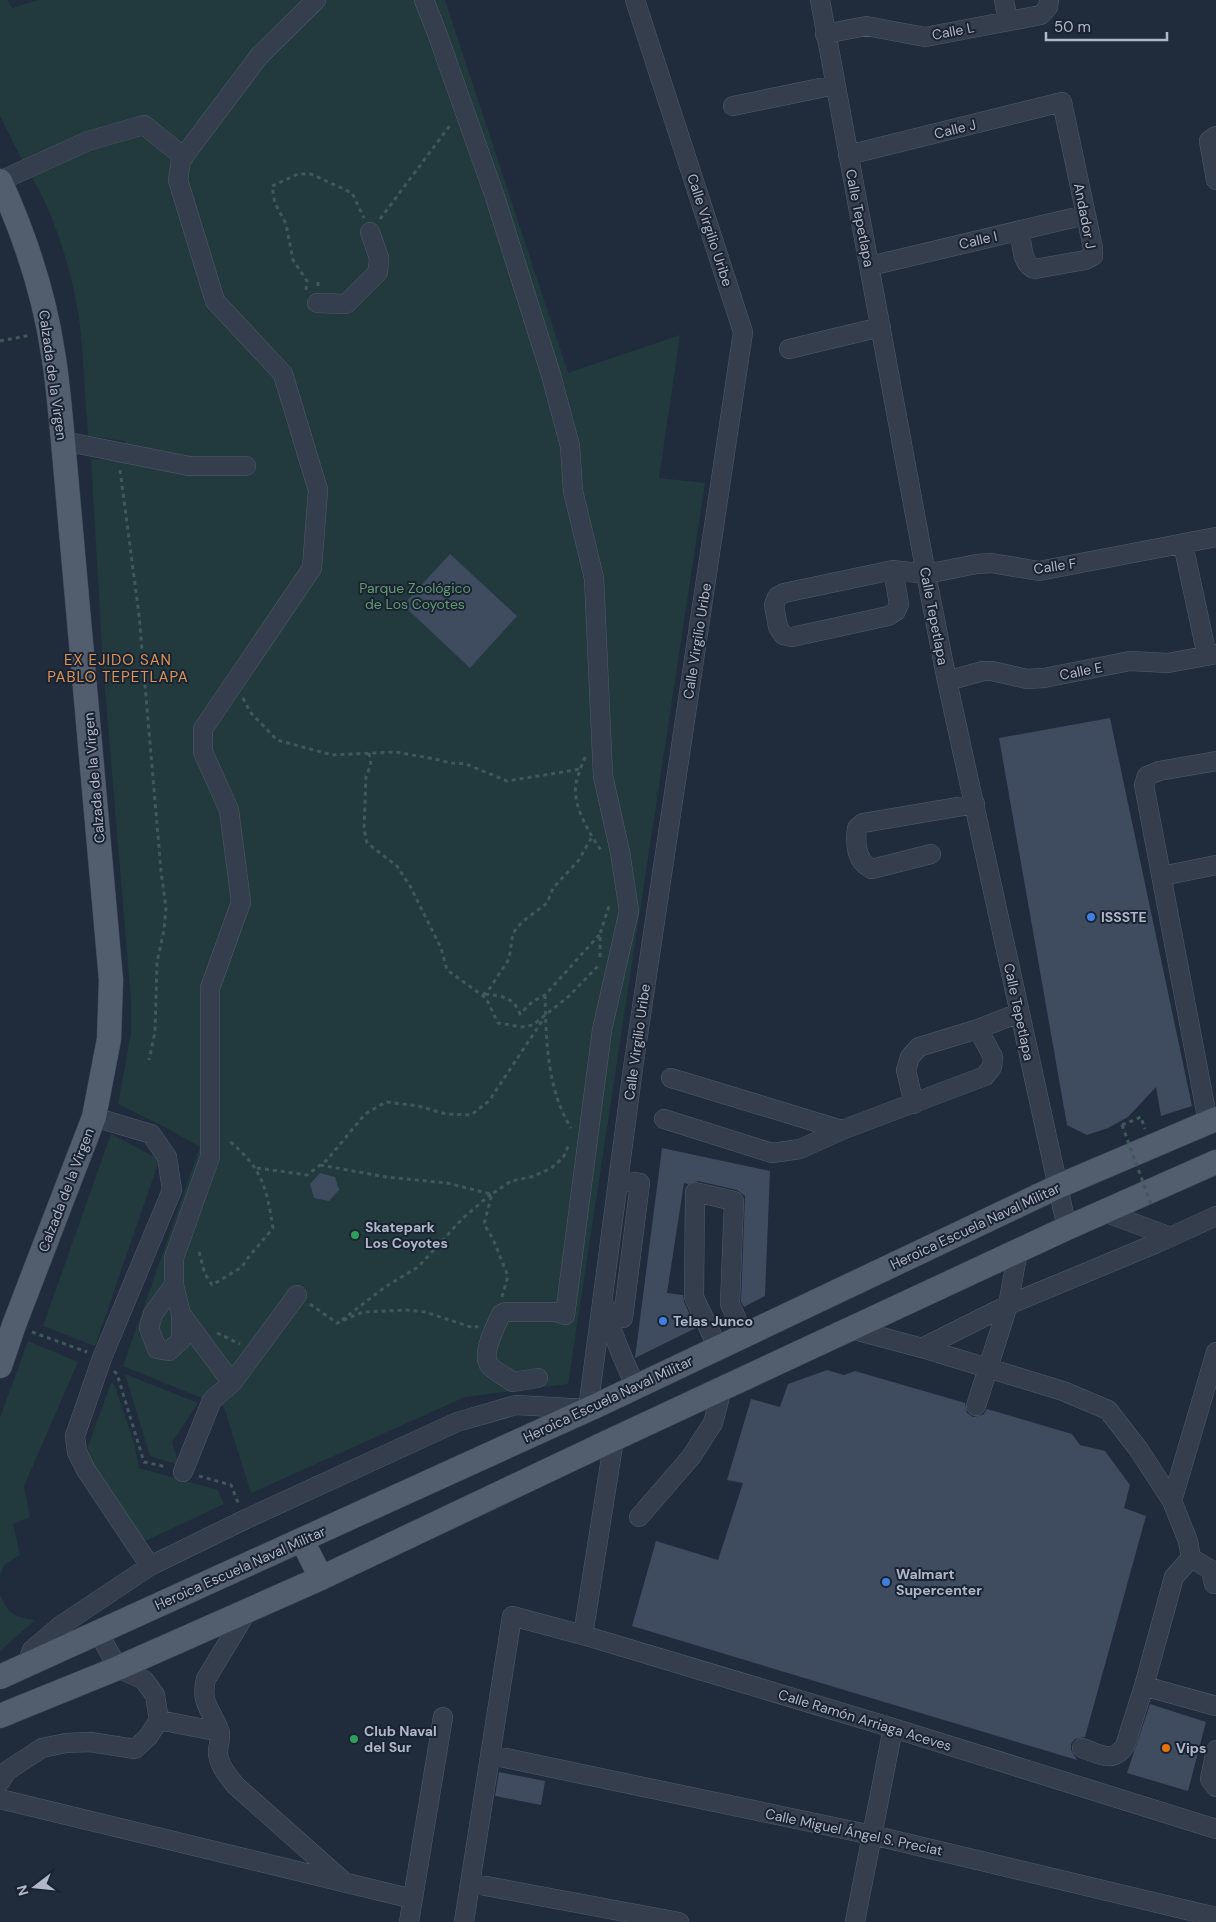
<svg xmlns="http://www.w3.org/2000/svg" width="1216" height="1922" font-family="'DM Sans',sans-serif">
<rect width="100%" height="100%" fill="#202c3c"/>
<!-- green -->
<path fill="#223a3d" d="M0,0H8L12,8L38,0H445L568,373L680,335L659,478L705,483L568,1384L465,1397L251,1493L224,1407L123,1366L200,1147L165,1127L118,1104L131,1033V999L103,665L91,459L127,462L125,441L88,436C85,399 84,362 80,325C73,275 57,221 32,177L72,158L23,162L0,116Z
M111,1134L155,1157L158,1164L95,1346L43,1326Z
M28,1341L78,1362L24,1486L30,1517L13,1524L20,1555L4,1565L0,1576V1418Z
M125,1374L198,1403L172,1442L179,1465L150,1456Z
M111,1383L114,1384L134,1443L139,1468L218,1490L224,1504L139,1544L86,1452Z
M0,1595C9,1615 15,1617 35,1620L0,1651Z"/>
<!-- building -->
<path fill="#3f4b5f" d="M450,554L517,616L470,668L403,605Z
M1110,718L1192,1106L1161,1116L1156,1087L1128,1117L1108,1128L1087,1135L1067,1125L999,738Z
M662,1148L770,1171L765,1296L744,1307L741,1302L745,1196L737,1190L698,1181L688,1184L684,1183L667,1293L683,1295L684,1302L696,1328L635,1358Z
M320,1173L335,1177L339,1190L329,1201L314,1198L310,1184Z
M827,1370L844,1375L855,1371L965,1403L967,1413L973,1417L983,1415L987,1409L1072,1434L1080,1445L1105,1451L1130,1485L1124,1508L1146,1516L1085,1737L1075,1739L1071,1744V1750L1077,1760L632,1626L656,1541L718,1560L743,1483L727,1480L751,1399L780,1407L788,1384Z
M1150,1704L1206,1722L1188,1791L1127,1773Z
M499,1772L545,1781L541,1805L495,1796Z"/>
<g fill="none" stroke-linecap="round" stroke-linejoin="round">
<defs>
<path id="minor" d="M424,0L437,33L495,197L551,375L570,446L573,491L594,578L603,776L620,852L629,911L602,1030L565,1315L556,1312H506L501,1314C496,1326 480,1355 490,1366C496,1372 506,1377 513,1382L538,1378
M820,0L926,574L947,681L1067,1228
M1004,0L1008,21
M825,34L866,26L925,37L1041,15L1048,7L1049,0
M733,106L835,85
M1216,136L1209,141L1216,180
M848,155L1062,102L1093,248V256L1085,260L1035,269C1021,265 1022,243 1020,230
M0,181L88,141L144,125L184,157
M870,266L1085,215
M317,303L346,304L378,272L379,258L370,232
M789,349L881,327
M63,441L189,466H246
M1183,544L1207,656
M893,570L899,604L896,611L888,616L792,637L783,635L778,627L774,605L777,597L784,593L893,570L926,574L977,564L991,563L1039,571L1216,537
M947,681L983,671H992L1027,679L1044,678L1130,661L1168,663L1216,654
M931,854L872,869C856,862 855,844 857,828L863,823L975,804
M1162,876L1216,865
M671,1078L842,1130
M914,1104L906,1070L910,1057L919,1047L978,1029L1019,1013
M94,1117L151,1134L167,1157L172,1190L102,1358L75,1436L77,1452L86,1470L150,1566
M664,1119L772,1153L800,1149L842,1130L985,1076L992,1067L993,1057L978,1029
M1208,1122L1144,785L1147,776L1159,771L1216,761
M619,1180L640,1183L623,1318
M1104,1212L1171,1237
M174,1285V1258L210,1157V988L241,902L229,810L203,752V729L312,568L318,490L283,374L215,301L178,180L181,160L260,55L316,0
M606,1307C612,1336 624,1361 636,1387
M181,1314V1340L169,1351L157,1349L149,1328L153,1314L174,1285L181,1314L232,1383L212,1400L183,1472
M851,1329L922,1348L1063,1391L1108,1410L1139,1450L1172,1501L1188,1541L1191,1558L1211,1570L1214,1584H1216
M718,1348L694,1297L695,1192L734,1201L730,1304L744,1335
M922,1348L1008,1305L1157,1243L1216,1216
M232,1383L297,1295
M976,1406L1008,1305L1018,1251
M1172,1501L1216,1352
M639,1517L691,1457L713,1423L722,1389
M247,1611L206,1679C200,1703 211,1709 219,1730C222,1736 218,1745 218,1752C218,1765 229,1777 236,1786L342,1880
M583,1635L614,1439
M26,1666L32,1650L60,1626L150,1566L246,1519L457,1422L516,1405L588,1409L633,1068L743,332L635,0
M1144,1686L1216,1706
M159,1720L220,1732
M1082,1748C1099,1754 1113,1764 1125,1746L1144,1686L1174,1577L1191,1558
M1216,1750L1210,1779L1216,1787
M491,1755L872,1835L1216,1917
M0,1782L7,1771L42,1748L66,1743L90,1742L135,1749L148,1737L159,1720L155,1695L144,1680L118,1668L98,1632
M0,1799L413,1899
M470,1883L679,1922
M409,1922L443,1717
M464,1922L512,1616L583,1635L893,1728L1216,1829
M855,1922L893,1728"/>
<path id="major" d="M0,181C25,236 44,293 53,353C58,382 60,412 63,441L111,980L109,1039L94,1117L14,1325L0,1366
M302,1540L321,1578
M0,1677L600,1404L1059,1186L1216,1119
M0,1716L118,1668L321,1578L614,1439L1067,1228L1216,1162"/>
</defs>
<!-- minor casing -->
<use href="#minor" stroke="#525b6a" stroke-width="20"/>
<!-- major casing -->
<use href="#major" stroke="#3d4755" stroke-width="25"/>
<!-- path -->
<path stroke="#40575b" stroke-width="3" stroke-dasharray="4 4" stroke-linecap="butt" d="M380,219L451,124
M318,286V278
M306,290L307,281L293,260L286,224L275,203L272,186L298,174H311L352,193L364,218
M0,341L31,335
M120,470L139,615L161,871L166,908L164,930L157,962L155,1032L149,1060
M243,698L250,712L277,740L332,755L396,752L440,760L449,763L466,764L507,781L581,769
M369,753L371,765L366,776L364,829L367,843L397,866L410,886L441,948L447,970L486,998L498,1023L522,1027L533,1025L569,996L598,966
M585,757C582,765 578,774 576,783C572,805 589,833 601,850
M600,957V934L610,903
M485,994C501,996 514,997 520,1014L532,1002L545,995L600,934
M483,995L488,991L509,959L513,933L522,922L547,903L553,888L578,861L592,837
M545,995C546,1040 547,1089 571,1128
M1122,1125L1141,1117L1145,1129
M320,1165L386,1177L447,1183L491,1194
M257,1168L307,1175L327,1160L365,1114L386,1102L418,1106L446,1114L471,1115L489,1101L544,1018
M199,1252L205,1274L212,1285L242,1267L247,1259L273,1228C266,1185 262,1168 227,1139
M502,1297L508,1276L493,1239L484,1224L492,1194L511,1181L531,1177L550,1169L563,1158L569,1144
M310,1304L337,1323L363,1312L408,1310L425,1312L474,1328L478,1326
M342,1320L385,1287L418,1267L463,1218L491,1194
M32,1332L87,1352
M217,1333L240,1344
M114,1371L117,1374L144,1462L167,1467
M199,1476L231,1485L239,1505"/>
<!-- minor -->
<use href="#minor" stroke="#343e4c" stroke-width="19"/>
<!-- major -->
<use href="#major" stroke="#525d6d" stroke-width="24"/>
<!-- path-bridge -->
<path stroke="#40575b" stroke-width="3" stroke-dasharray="4 4" stroke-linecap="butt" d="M1122,1125L1152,1207"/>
</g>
<!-- markers -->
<g fill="#3f7fe0" stroke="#1a2331" stroke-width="2">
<circle cx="1091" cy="917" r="5"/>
<circle cx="663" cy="1321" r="5"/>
<circle cx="886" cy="1582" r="5"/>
</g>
<g fill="#2e9e5b" stroke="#1a2331" stroke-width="2">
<circle cx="355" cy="1235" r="5"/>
<circle cx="354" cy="1739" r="5"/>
</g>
<circle fill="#e8710a" stroke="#1a2331" stroke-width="2" cx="1166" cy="1748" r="5"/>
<g text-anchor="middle" stroke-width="4" stroke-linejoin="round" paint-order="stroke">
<!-- street labels -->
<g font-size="14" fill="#afb8c8" stroke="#1a2331">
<text transform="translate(953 31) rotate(-11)" y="5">Calle L</text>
<text transform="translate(955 129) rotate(-14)" y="5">Calle J</text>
<text transform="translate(1085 216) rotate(79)" y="5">Andador J</text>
<text transform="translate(860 218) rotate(79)" y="5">Calle Tepetlapa</text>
<text transform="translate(710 230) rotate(72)" y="5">Calle Virgilio Uribe</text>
<text transform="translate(978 240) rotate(-13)" y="5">Calle I</text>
<text transform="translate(53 375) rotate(82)" y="5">Calzada de la Virgen</text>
<text transform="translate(1055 566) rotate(-8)" y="5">Calle F</text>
<text transform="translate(934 616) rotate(79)" y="5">Calle Tepetlapa</text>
<text transform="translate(697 641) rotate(-81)" y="5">Calle Virgilio Uribe</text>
<text transform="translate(1081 671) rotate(-11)" y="5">Calle E</text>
<text transform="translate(94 778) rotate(-95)" y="5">Calzada de la Virgen</text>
<text transform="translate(1019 1012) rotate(78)" y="5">Calle Tepetlapa</text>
<text transform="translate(637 1042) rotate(-82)" y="5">Calle Virgilio Uribe</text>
<text transform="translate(66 1190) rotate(-69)" y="5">Calzada de la Virgen</text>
<text transform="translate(975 1226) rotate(-25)" y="5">Heroica Escuela Naval Militar</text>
<text transform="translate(608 1399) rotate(-25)" y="5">Heroica Escuela Naval Militar</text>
<text transform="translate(240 1568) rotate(-24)" y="5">Heroica Escuela Naval Militar</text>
<text transform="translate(865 1720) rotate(17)" y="5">Calle Ramón Arriaga Aceves</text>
<text transform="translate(854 1832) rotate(12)" y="5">Calle Miguel Ángel S. Preciat</text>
</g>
<!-- park labels -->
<g font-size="14" fill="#649b72" stroke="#1a2331">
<text x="415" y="593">Parque Zoológico<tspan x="415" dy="16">de Los Coyotes</tspan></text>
</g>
<!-- poi labels -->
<g font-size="14" font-weight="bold" fill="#afb8c8" stroke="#1a2331" text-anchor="start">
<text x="1101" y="922">ISSSTE</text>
<text x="365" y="1232">Skatepark<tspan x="365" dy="16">Los Coyotes</tspan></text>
<text x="673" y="1326">Telas Junco</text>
<text x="896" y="1579">Walmart<tspan x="896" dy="16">Supercenter</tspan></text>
<text x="364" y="1736">Club Naval<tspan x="364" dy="16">del Sur</tspan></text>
<text x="1176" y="1753">Vips</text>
</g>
<!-- neighbourhood labels -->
<g font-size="15" letter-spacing="1" fill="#dd9456" stroke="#1a2331">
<text x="118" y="665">EX EJIDO SAN<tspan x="118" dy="17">PABLO TEPETLAPA</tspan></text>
</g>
</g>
<!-- north arrow -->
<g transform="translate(35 1887) rotate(254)" stroke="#1a2331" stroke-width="4" paint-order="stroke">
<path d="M0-4L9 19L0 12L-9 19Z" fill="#afb8c8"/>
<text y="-8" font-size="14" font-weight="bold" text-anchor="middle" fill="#afb8c8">N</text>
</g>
<!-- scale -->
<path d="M1046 32v8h121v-8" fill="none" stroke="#afb8c8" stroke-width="2.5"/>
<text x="1054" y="32" font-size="15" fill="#afb8c8" stroke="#1a2331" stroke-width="4" paint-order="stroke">50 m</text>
</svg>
